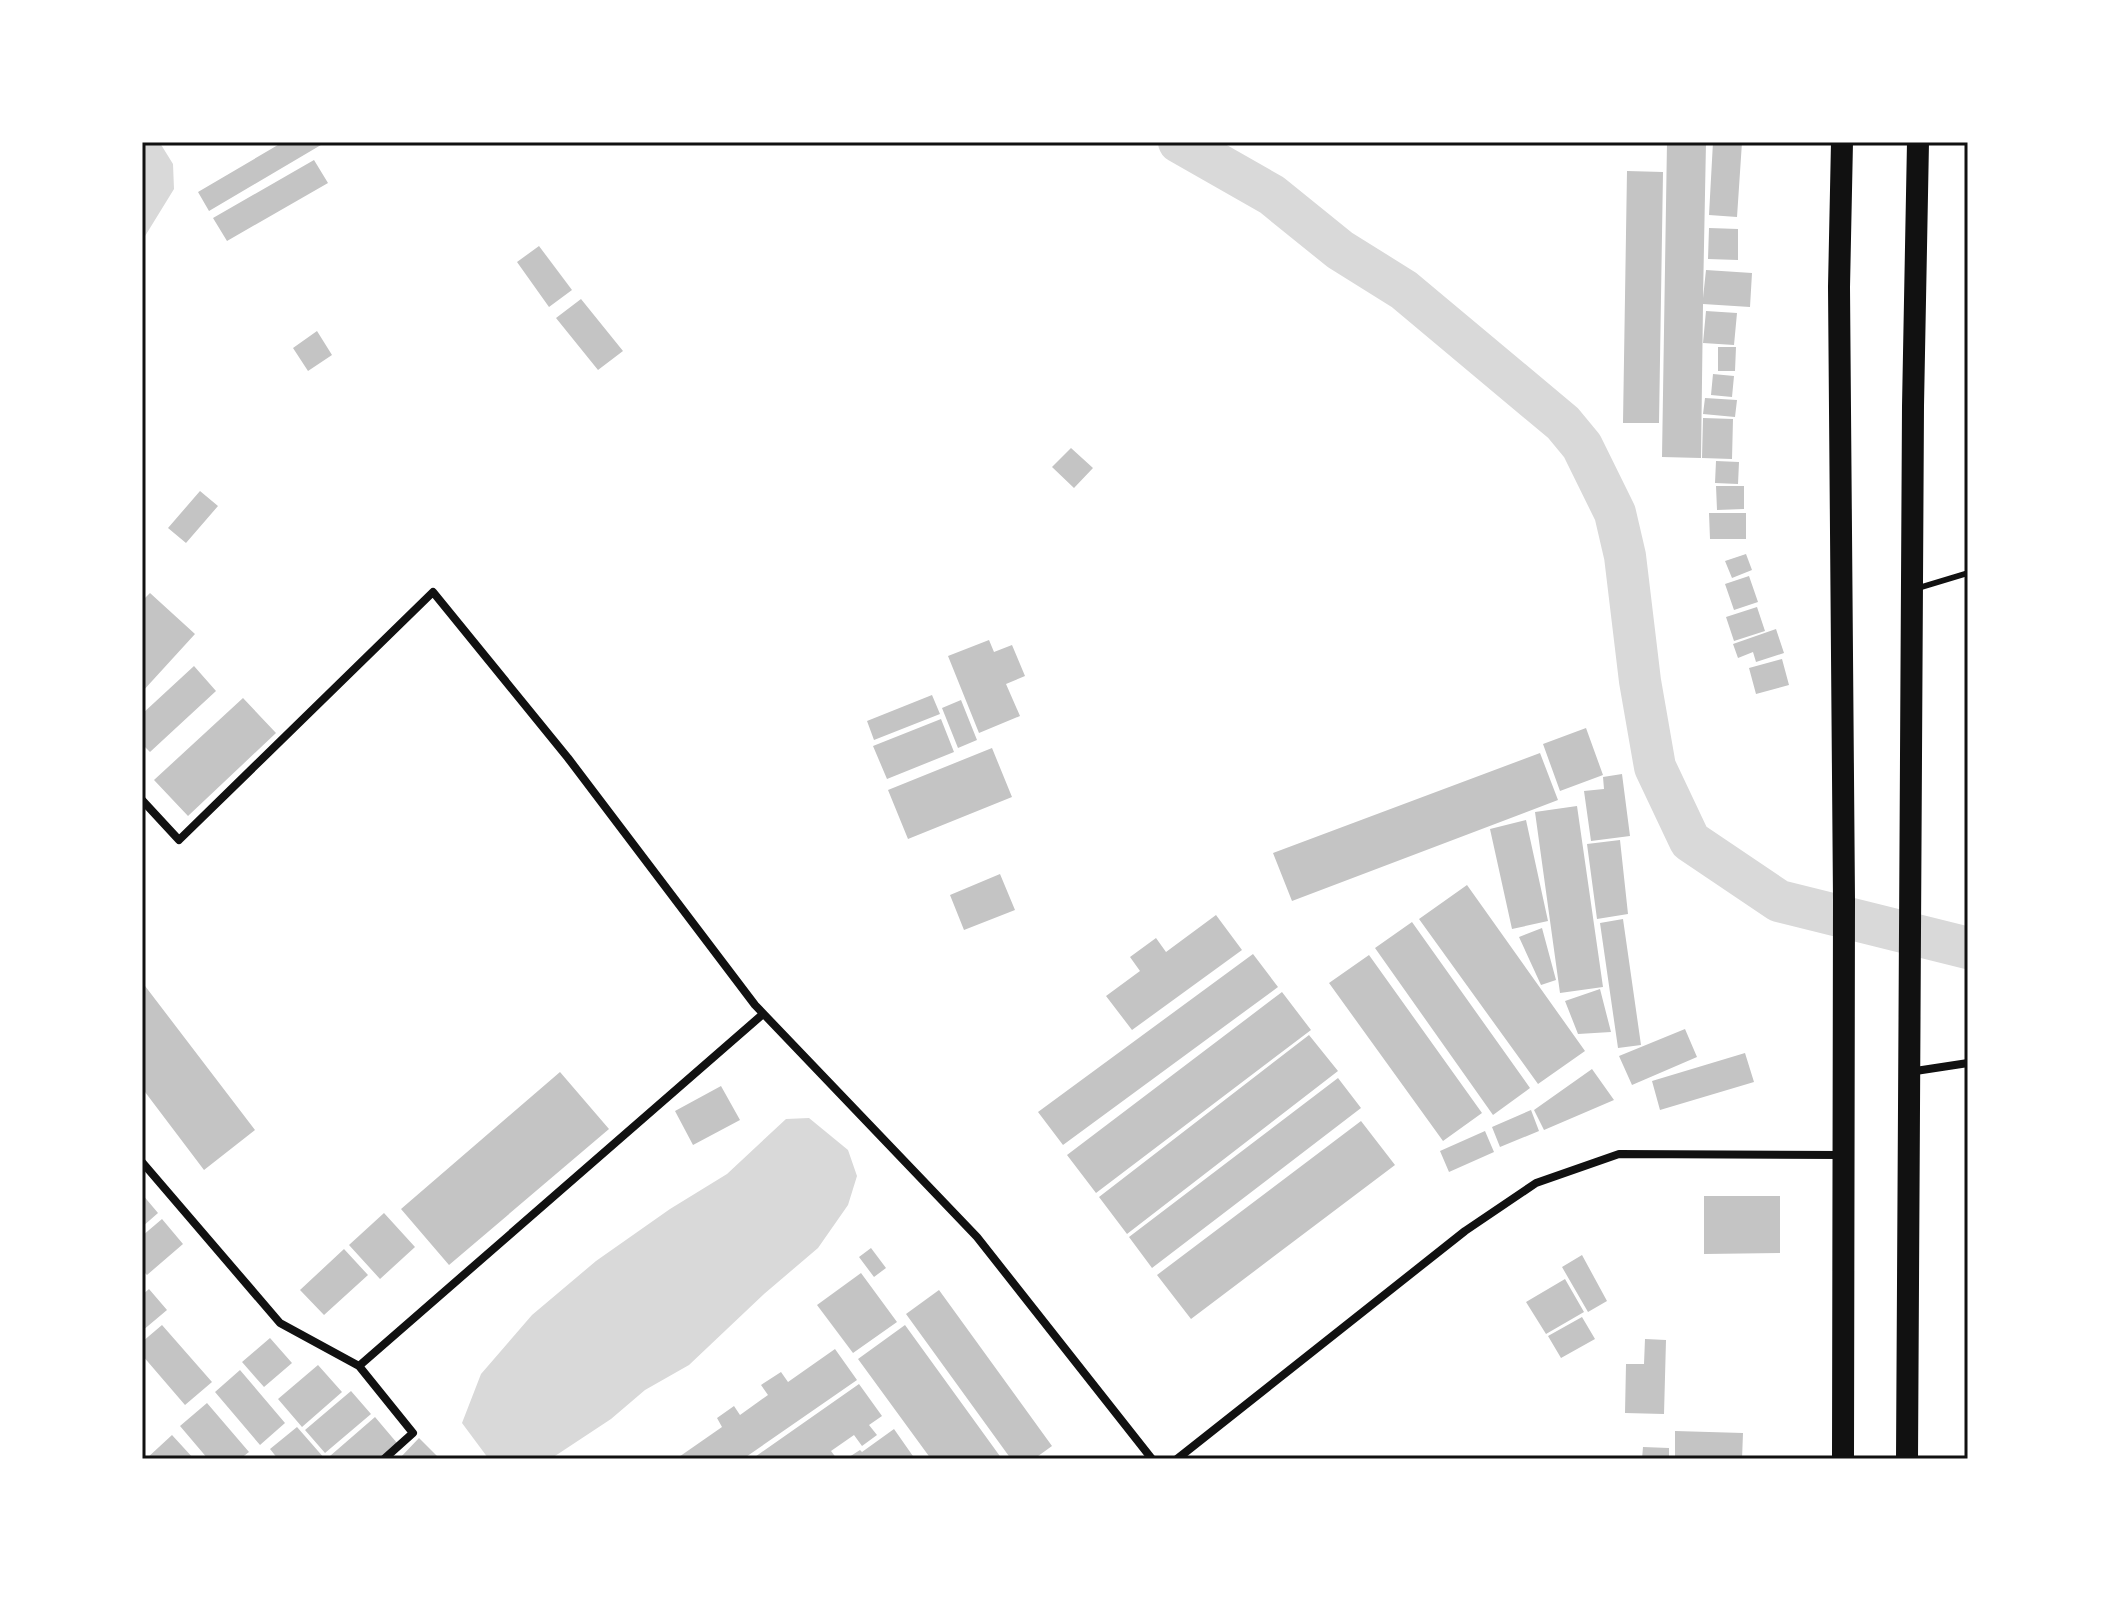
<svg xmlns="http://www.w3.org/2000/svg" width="2110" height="1601" font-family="'IBM Plex Sans',sans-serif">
<rect width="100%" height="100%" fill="#fff"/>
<!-- water -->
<path fill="#d9d9d9" d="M142,142L160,143L173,164L174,189L142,241Z
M809,1118L848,1150L857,1176L848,1205L818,1248L764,1294L689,1365L645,1390L611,1419L558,1454L550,1459L488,1458L462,1423L481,1374L532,1315L596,1261L670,1209L727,1174L786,1119Z"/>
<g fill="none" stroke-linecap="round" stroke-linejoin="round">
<!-- canal -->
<path stroke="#d9d9d9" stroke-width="42" d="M1179,142L1272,195L1340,250L1404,290L1563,423L1582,446L1615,513L1625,556L1640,681L1655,767L1690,841L1779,901L1968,948"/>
</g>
<!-- building -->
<path fill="#c4c4c4" d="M283,142H326L209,211L198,192Z
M1667,142H1706L1703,298L1706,270L1752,273L1750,307L1703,304L1701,458L1662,457Z
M1713,142H1742L1737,217L1709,215Z
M314,160L328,183L227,241L213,218Z
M1627,171L1663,172L1659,423H1623Z
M1709,228L1738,229V260L1708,259Z
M539,246L572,290L549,307L517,262Z
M581,299L623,351L598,370L556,318Z
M1706,311L1737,313L1734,345L1703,343Z
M317,331L332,355L308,371L293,348Z
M1718,347H1736L1735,371H1718Z
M1713,374L1734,376L1732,397L1711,395Z
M1705,398L1737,400L1735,417L1703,414Z
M1703,418L1733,419L1732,459L1702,458Z
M1071,448L1093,468L1074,488L1052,467Z
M1716,461L1739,462L1738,484L1715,483Z
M1716,486H1744V509L1717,510Z
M200,491L218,506L186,543L168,528Z
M1709,513H1746V539H1710Z
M1746,554L1752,570L1732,578L1725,561Z
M1749,576L1758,602L1734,610L1725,584Z
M150,593L195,634L142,692V601Z
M1757,607L1765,631L1734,641L1726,617Z
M1776,629L1784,653L1756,662L1753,652L1738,658L1733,644Z
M989,640L994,652L1012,645L1025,676L1006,684L1020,716L979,733L948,656Z
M1782,659L1789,685L1756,694L1749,668Z
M194,666L216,691L150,752L142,744V714Z
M932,695L940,714L874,740L867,721Z
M243,698L276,733L188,816L154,780Z
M961,700L977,740L958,748L942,708Z
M941,719L954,752L887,779L873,746Z
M1586,728L1603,775L1560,791L1543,744Z
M992,748L1012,797L908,839L888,790Z
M1540,753L1558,800L1292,901L1273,853Z
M1622,774L1630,836L1591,841L1584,791L1604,789L1603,777Z
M1577,806L1603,987L1560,993L1535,812Z
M1526,820L1548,921L1512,929L1490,829Z
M1620,840L1628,914L1597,919L1587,844Z
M1000,874L1015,910L964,930L950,895Z
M1467,885L1585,1051L1538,1084L1419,919Z
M1216,915L1242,950L1132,1030L1106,996L1140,971L1130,957L1156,938L1166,952Z
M1623,919L1641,1045L1618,1048L1600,923Z
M1412,922L1530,1088L1493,1115L1375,948Z
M1542,928L1556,980L1541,985L1519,937Z
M1253,954L1278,987L1063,1145L1038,1112Z
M1369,955L1482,1113L1443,1141L1329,983Z
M142,982L255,1130L204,1170L142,1088Z
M1600,989L1611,1032L1578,1034L1565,1001Z
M1282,992L1311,1030L1096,1193L1067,1155Z
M1685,1029L1697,1057L1632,1085L1619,1056Z
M1309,1035L1338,1071L1127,1234L1099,1197Z
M1745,1053L1754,1082L1660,1110L1652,1081Z
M1592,1069L1614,1100L1544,1130L1534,1110Z
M560,1072L609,1129L449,1265L401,1209Z
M1338,1078L1361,1108L1152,1268L1129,1237Z
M721,1086L740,1120L693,1145L675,1111Z
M1531,1110L1539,1131L1500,1147L1492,1127Z
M1361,1121L1395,1165L1191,1319L1157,1275Z
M1485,1131L1494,1152L1449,1172L1440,1151Z
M142,1194L158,1213L142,1227Z
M1704,1196H1780V1253L1704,1254Z
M384,1213L415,1247L380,1279L349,1245Z
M162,1219L183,1244L147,1275L142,1270V1236Z
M871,1248L886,1268L874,1277L859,1257Z
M344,1249L368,1275L324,1315L300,1290Z
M1582,1255L1607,1301L1588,1312L1562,1267Z
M861,1273L897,1322L853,1353L817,1305Z
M1565,1279L1584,1312L1546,1334L1526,1302Z
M149,1289L167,1310L142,1331V1295Z
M939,1290L1052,1446L1034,1459H1011L906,1314Z
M1582,1317L1595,1339L1561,1358L1548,1336Z
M162,1325L212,1382L185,1405L142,1355V1342Z
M905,1325L1002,1459H931L858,1359Z
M270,1338L292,1363L264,1387L242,1362Z
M1645,1339L1666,1340L1664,1414L1625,1413L1626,1364H1644Z
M835,1349L857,1380L743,1459H676L722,1427L717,1418L734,1406L740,1415L768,1395L761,1385L781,1372L788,1382Z
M318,1365L342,1392L302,1427L278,1399Z
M240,1370L285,1423L260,1445L215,1392Z
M859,1384L882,1416L869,1425L877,1435L862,1446L854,1435L831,1451L837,1459H752Z
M351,1391L371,1414L325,1453L305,1430Z
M207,1403L249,1452L240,1459H208L180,1426Z
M375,1417L397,1443L379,1459H333L330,1456Z
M297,1427L325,1459H278L270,1449Z
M894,1429L915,1459H846L860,1450L862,1452Z
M1675,1431L1743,1433L1742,1459H1675Z
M172,1435L194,1459H146Z
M419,1438L440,1459H399Z
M1643,1447L1669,1448V1459H1642Z"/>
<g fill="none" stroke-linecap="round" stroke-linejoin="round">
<!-- service -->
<path stroke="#111" stroke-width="6" d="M1915,589L1968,573"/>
<!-- minor -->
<path stroke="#111" stroke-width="8" d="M142,800L179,840L433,592L568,758L755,1005L977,1237L1152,1459
M1909,1072L1968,1063
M142,1162L280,1323L359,1366
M384,1459L413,1433L359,1366L763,1014
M1177,1459L1465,1231L1536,1183L1619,1154L1841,1155"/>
<!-- trunk -->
<path stroke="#111" stroke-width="22" d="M1842,142L1839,287L1844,899L1843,1459
M1907,1459L1913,406L1918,142"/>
</g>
<!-- border -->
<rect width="2110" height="1601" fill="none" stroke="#ffffff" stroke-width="288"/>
<rect x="144" y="144" width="1822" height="1313" fill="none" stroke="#111" stroke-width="3"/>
</svg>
